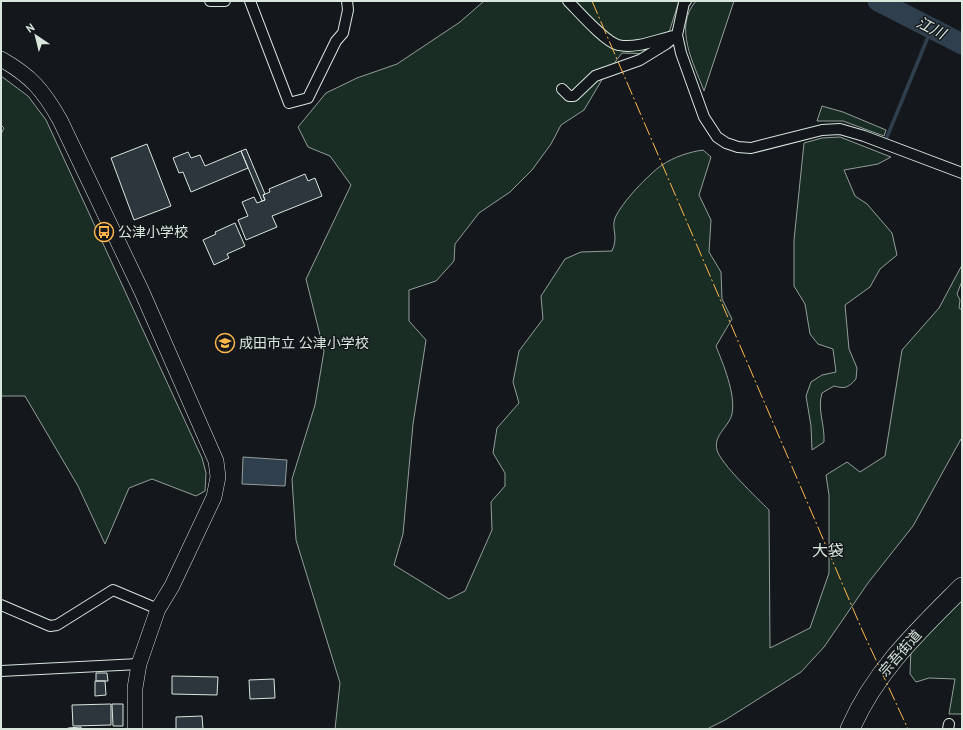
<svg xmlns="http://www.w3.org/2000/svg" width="963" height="730" font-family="'PT Sans','Noto Sans JP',sans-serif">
<rect width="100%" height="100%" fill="#14181c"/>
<!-- green -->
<path fill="#1a2d24" stroke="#939e99" d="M484,1H679L666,42L650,54L622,53L603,78L584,110L561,125L551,144L532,170L510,192L479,213L455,244L454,261L436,281L409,290V321L426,340L413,424L403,534L394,565L449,599L465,591L492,530L491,502L505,486V473L493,453L497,428L519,403L513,382L519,351L543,319L541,296L565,259L581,252L612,251C619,236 611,229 615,218C622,202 648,175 662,165C674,157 689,152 703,150L711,157L699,195L711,220L709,252L721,272L722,299L732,319L716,346C723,364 736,394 732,414C729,427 713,435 717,450C720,463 758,499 769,510L770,648L810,628L829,573V495L826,475L847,462L860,472L885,456L902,350L939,308L962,265V281L957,294L960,300L959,308L962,310V439H961L913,526L868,583L824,647L801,672L725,720L707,729H335L340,683L296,540L292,479L315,405L324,351L306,279L351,185L330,156L308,147L298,127L326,93L357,78L397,64L460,22Z
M696,1H734L704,91C694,64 673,27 696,1Z
M1,76L28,96L46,120L202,458L206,473L205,491L196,496L152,479L129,488L105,544L78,486L25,396H1V134L4,128L1,125Z
M822,106L843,112L886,130L884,136L843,121H817Z
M840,137L891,157L878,164L844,170L855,196L867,204L892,233L897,255L880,269L870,287L845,305L849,349L857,368L856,379C848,388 845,389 834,386L822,393C817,409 825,425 824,442L812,450L811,426L806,396L811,382L822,375L836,372L833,349L818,344L810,334L805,304L794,286V240L804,143L822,138Z
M962,596V714H949L955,679L929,678L916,682L910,674L911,648Z"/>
<!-- water -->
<path fill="#2f3f4d" stroke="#939e99" d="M243,457L287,460L285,486L242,484Z"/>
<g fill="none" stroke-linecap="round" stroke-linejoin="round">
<!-- stream -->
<path stroke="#2f3f4d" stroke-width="3.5" d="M930,31L931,29
M887,137L928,37"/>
<!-- river -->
<path stroke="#2f3f4d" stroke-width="21" d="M878,1L962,44"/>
</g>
<!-- building -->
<path fill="#2c363c" stroke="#d8e6dc" d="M147,144L171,206L134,220L111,158Z
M246,149L265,194L263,195L265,200L262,201L241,151Z
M241,151L248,168L191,192L183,172L179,173L173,158L188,152L191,158L200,155L205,166Z
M305,174L308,181L315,178L322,196L272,216L277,227L246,240L238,220L248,216L242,202L254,197L257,203L265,200L263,195L270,192L269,189Z
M235,223L245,246L227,254L229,258L214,265L203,240L216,234L215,232Z
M96,673H107L108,681H96Z
M172,676L218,677L217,695L172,694Z
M274,679L275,698L250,699L249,680Z
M95,681H105L106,695L95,696Z
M111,704V725L73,726L72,705Z
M112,704H123V726H113Z
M202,716L203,729H176V717Z
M81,727V729H68V728Z"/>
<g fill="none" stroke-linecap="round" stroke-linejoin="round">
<defs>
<path id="street" d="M210,1H225
M250,1L289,103L308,98L336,41L343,33L348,10L347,1
M568,1C578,11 605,42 618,45C636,49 656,40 673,36
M686,1L684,3L677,35L681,53L704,117L717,137L726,143L738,147L751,148L822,130L840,129L864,136L962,173
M562,89L569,96H574L595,76L640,60L666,44L677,35
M1,605L50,626L57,625L113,590L158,609
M1,671L139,664
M948,729L949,724"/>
<path id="secondary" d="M1,59C31,76 43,90 60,120L142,292L216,461L218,477L214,497L172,586L158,609L139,664L135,688V729"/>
<path id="highway" d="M850,729C876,670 918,631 962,587"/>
</defs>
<!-- street casing -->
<use href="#street" stroke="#d8e6dc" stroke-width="12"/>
<!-- secondary casing -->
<use href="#secondary" stroke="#d8e6dc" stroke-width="16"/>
<!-- highway casing -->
<use href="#highway" stroke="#d8e6dc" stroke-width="20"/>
<!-- street -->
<use href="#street" stroke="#14181c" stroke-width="10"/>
<!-- secondary -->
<use href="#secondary" stroke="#14181c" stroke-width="15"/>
<!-- highway -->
<use href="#highway" stroke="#14181c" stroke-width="19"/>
<!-- power -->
<path stroke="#ffb74d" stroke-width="1" stroke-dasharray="14 3 2 3" stroke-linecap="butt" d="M592,1L863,632L908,729"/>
</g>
<!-- icons -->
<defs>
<symbol id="bus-ring" viewBox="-11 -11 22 22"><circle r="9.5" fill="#14181c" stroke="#ffb74d" stroke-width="1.5"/><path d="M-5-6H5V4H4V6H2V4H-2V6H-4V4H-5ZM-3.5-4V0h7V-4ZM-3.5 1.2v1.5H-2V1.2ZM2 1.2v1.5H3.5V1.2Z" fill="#ffb74d"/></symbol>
<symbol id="school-ring" viewBox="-11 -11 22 22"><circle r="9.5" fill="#14181c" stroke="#ffb74d" stroke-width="1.5"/><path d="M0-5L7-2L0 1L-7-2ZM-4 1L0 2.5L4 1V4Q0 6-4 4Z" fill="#ffb74d"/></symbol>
</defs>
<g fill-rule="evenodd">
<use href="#bus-ring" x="93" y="221" width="22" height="22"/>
<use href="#school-ring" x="214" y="332" width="22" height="22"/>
</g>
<g text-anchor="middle" stroke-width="3" stroke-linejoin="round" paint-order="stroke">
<!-- poi labels -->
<g font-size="14" fill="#d8e6dc" stroke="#14181c" text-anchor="start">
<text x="118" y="237">公津小学校</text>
<text x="239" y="348">成田市立 公津小学校</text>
</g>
<!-- street labels -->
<g font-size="14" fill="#d8e6dc" stroke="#14181c">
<text transform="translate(900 653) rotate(-49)" y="5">宗吾街道</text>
</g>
<!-- water labels -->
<g font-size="15" font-style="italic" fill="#d8e6dc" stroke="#14181c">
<text transform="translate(931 28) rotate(27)" y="5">江川</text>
</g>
<!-- quarter labels -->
<g font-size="16" fill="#d8e6dc" stroke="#14181c">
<text x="828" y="556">大袋</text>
</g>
</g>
<!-- border -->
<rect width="963" height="730" fill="none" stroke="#d8e6dc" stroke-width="4"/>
<!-- north arrow -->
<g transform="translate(36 36) rotate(325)" stroke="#14181c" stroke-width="3" paint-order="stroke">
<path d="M0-3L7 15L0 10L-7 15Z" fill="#d8e6dc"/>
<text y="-6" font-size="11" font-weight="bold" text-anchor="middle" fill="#d8e6dc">N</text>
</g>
</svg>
